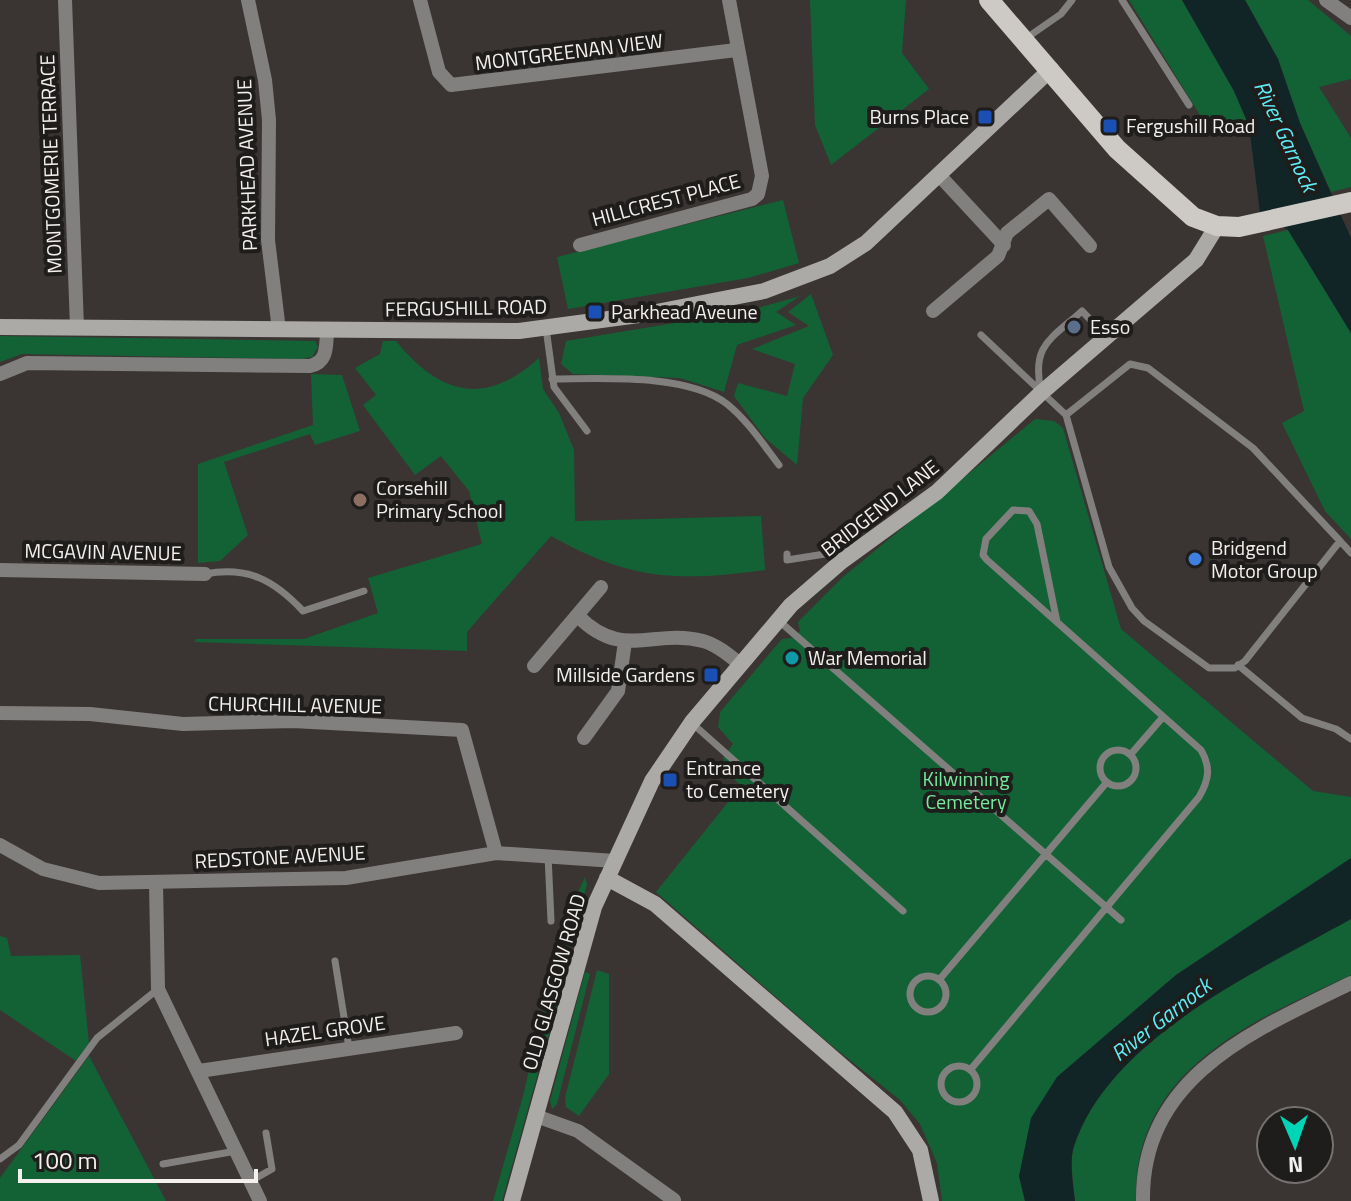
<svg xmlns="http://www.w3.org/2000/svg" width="1351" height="1201" font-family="'Titillium Web',sans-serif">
<rect width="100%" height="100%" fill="#3a3532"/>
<!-- green -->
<path fill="#136236" d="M810,0H906L902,53L929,89L831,165L815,125Z
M1129,0H1182L1234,91L1249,126L1211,133Z
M1245,0H1308L1351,36V79L1319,87L1351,138V187L1331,192L1300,123L1278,59Z
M783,200L799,263L748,278L568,309L557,257Z
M1288,230L1351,333V539L1325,511L1282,423L1304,411L1263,236Z
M811,294L833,355L803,398L797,465L765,438L734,396L738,383L787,396L795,364L752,349L809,326L788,312Z
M800,296L776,312L796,325L737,345L724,392L680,378L573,374L561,364L566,341L747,311Z
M0,336L315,341L318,347L312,357L302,359L22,354L0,362Z
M383,341H396C440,395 485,407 539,358L543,389L559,413L574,450L575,521L761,516L765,570C676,582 629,580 551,536L467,632V651L195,642L196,639H304L378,613L368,578L482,544L469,491L441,456L415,475L363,405L376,395L355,368L380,354Z
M311,374L342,375L360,431L315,445L310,434L224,462L248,535L220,561L198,563V464L313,425Z
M1035,419L1054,421L1063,428L1121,629L1313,791L1351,797V858L1176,975L1057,1077L1019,1176L1025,1201H942L937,1163L920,1124L900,1100L831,1045L656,892L741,786L733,778L723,758L733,744L718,727L720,712L782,639L792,638L800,631L798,622L843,577Z
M585,877L587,885L562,967L567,970L502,1201H493L523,1096L564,923Z
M1351,919V975C1250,1022 1133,1070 1136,1201H1075C1074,1185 1069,1162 1074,1146C1110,1038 1258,971 1351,919Z
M0,936L7,938L11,956L80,955L89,1043L76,1061L0,1010Z
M597,970L609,974V1074L579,1116L566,1107L565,1098Z
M585,972L590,974L557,1104L552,1109L550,1101Z
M89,1056L166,1201H0V1178Z"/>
<!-- water -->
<path fill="#122526" d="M1182,0H1245L1278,59L1300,123L1351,238V333L1288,230L1260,213L1249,126L1234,91Z
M1351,858V919C1258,971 1110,1038 1074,1146C1069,1161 1073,1185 1075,1201H1025L1019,1176L1031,1118L1057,1077L1176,975Z"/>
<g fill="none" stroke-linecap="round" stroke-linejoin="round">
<!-- lane -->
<path stroke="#82807e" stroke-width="7" d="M1122,0L1189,105
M1025,39L1061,14L1072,0
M546,328L554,387L587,431
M981,335L1066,415L1109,567L1132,608L1144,621L1209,668H1235L1245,661L1340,541L1253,448L1148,368L1130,364L1066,415
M552,379C601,379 687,373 727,404C747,420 763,444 779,465
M1041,391C1031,345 1051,339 1082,311L1106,336
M1340,541L1351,553
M787,554V560L825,554L841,561
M205,574C248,566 274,580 303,611L364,591
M778,620L1121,920
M1238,665L1302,718L1336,729L1351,739
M693,724L903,911
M1100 768a18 18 0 1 1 36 0a18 18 0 1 1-36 0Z
M1131,754L1163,717
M548,855L551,921
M335,961L349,1048
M910 994a18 18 0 1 1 36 0a18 18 0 1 1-36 0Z
M939,980L1107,782
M941 1084a18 18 0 1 1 36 0a18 18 0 1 1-36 0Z
M971,1069L1199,797C1209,780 1211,767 1201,750L987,560L983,555L986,539L1013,510L1029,511L1037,524L1057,622
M0,1159L19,1145L97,1038L158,989
M163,1164L236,1151
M251,1181L272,1169L266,1133"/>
<!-- street -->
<path stroke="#82807e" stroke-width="14" d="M65,0L77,327
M248,0L265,80L269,120L268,240L279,330
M420,0L439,72L451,85L736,50
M1326,0L1351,18
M939,175L1004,245
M580,245L752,199L758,194L762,176L729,0
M933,311L998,256L1007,233L1049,199L1090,246
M0,374L27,363L310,366C328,362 326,346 327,331
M0,570L205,574
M578,616C622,661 654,628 703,641C717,645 729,655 740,664
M534,666L601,587
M0,713L90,714L183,724L293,721L462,730L496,853
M584,738L618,691L625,642
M0,845L43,869L99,883L346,878L496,853L615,861
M156,883L158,989L260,1201
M199,1071L456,1033
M536,1116L578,1131L674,1200
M1143,1201C1141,1076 1255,1030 1351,983"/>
<!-- secondary -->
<path stroke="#acaaa6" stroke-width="16" d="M0,327L519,331L646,314L764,291L830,266L866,243L1051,69
M607,878L655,904L895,1112L920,1150L931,1201
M512,1201L594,907L652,781L692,722L791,605L842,561L937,492L1041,393L1196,260L1217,226"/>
<!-- primary -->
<path stroke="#cdcac5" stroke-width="20" d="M989,0L1117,149L1193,217L1217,226L1239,227L1351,202"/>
</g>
<!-- markers -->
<g fill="#1a4fb4" stroke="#1f1d1c" stroke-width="3">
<rect x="977" y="109" width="16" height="16" rx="4"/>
<rect x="1102" y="118" width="16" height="16" rx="4"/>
<rect x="587" y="304" width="16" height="16" rx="4"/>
<rect x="703" y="667" width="16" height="16" rx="4"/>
<rect x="662" y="772" width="16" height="16" rx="4"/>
</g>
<circle fill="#5c6f8a" stroke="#1f1d1c" stroke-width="3" cx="1074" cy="327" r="8"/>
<circle fill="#8d6e63" stroke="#1f1d1c" stroke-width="3" cx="360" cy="500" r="8"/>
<circle fill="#3f7fe0" stroke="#1f1d1c" stroke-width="3" cx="1195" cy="559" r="8"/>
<circle fill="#0f9aa8" stroke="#1f1d1c" stroke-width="3" cx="792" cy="658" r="8"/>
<g text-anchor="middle" stroke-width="8" stroke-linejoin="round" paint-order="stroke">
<!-- street labels -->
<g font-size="20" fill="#f3f0ed" stroke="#1f1d1c">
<text transform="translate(569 52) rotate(-7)" y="7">MONTGREENAN VIEW</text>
<text transform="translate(51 164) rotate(-92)" y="7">MONTGOMERIE TERRACE</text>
<text transform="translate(247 165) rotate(-92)" y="7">PARKHEAD AVENUE</text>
<text transform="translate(666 200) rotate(-15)" y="7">HILLCREST PLACE</text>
<text transform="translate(466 308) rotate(-1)" y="7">FERGUSHILL ROAD</text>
<text transform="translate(880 508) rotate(-38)" y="7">BRIDGEND LANE</text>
<text transform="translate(103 552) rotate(1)" y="7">MCGAVIN AVENUE</text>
<text transform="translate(295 705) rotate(1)" y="7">CHURCHILL AVENUE</text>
<text transform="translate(280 857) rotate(-3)" y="7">REDSTONE AVENUE</text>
<text transform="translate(554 982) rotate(-74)" y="7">OLD GLASGOW ROAD</text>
<text transform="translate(325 1031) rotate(-8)" y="7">HAZEL GROVE</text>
</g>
<!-- poi labels -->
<g font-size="20" fill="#f3f0ed" stroke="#1f1d1c" text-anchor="start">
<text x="969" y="124" text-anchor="end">Burns Place</text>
<text x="1126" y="133">Fergushill Road</text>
<text x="611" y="319">Parkhead Aveune</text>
<text x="1090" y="334">Esso</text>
<text x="376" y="495">Corsehill<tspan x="376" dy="23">Primary School</tspan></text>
<text x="1211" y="555">Bridgend<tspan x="1211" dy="23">Motor Group</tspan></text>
<text x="808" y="665">War Memorial</text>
<text x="695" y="682" text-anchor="end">Millside Gardens</text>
<text x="686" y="775">Entrance<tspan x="686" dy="23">to Cemetery</tspan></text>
</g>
<!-- park labels -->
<g font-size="20" fill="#75ea9d" stroke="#1f1d1c">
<text x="966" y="786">Kilwinning<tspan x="966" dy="23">Cemetery</tspan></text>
</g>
<!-- water labels -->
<g font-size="22" font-style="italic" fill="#5debf4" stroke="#1f1d1c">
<text transform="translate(1286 136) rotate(65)" y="8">River Garnock</text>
<text transform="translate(1161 1019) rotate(-38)" y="8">River Garnock</text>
</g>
</g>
<!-- north arrow -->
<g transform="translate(1295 1145) rotate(178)"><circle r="38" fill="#1f1d1c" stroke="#747170" stroke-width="2"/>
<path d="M0-6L14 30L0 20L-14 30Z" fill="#00d5b7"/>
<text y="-12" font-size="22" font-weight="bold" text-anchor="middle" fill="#f3f0ed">N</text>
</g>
<!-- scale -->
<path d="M20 1169v12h236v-12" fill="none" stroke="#f3f0ed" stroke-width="4"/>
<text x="32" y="1169" font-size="24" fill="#f3f0ed" stroke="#1f1d1c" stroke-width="6" paint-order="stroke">100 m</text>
</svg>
